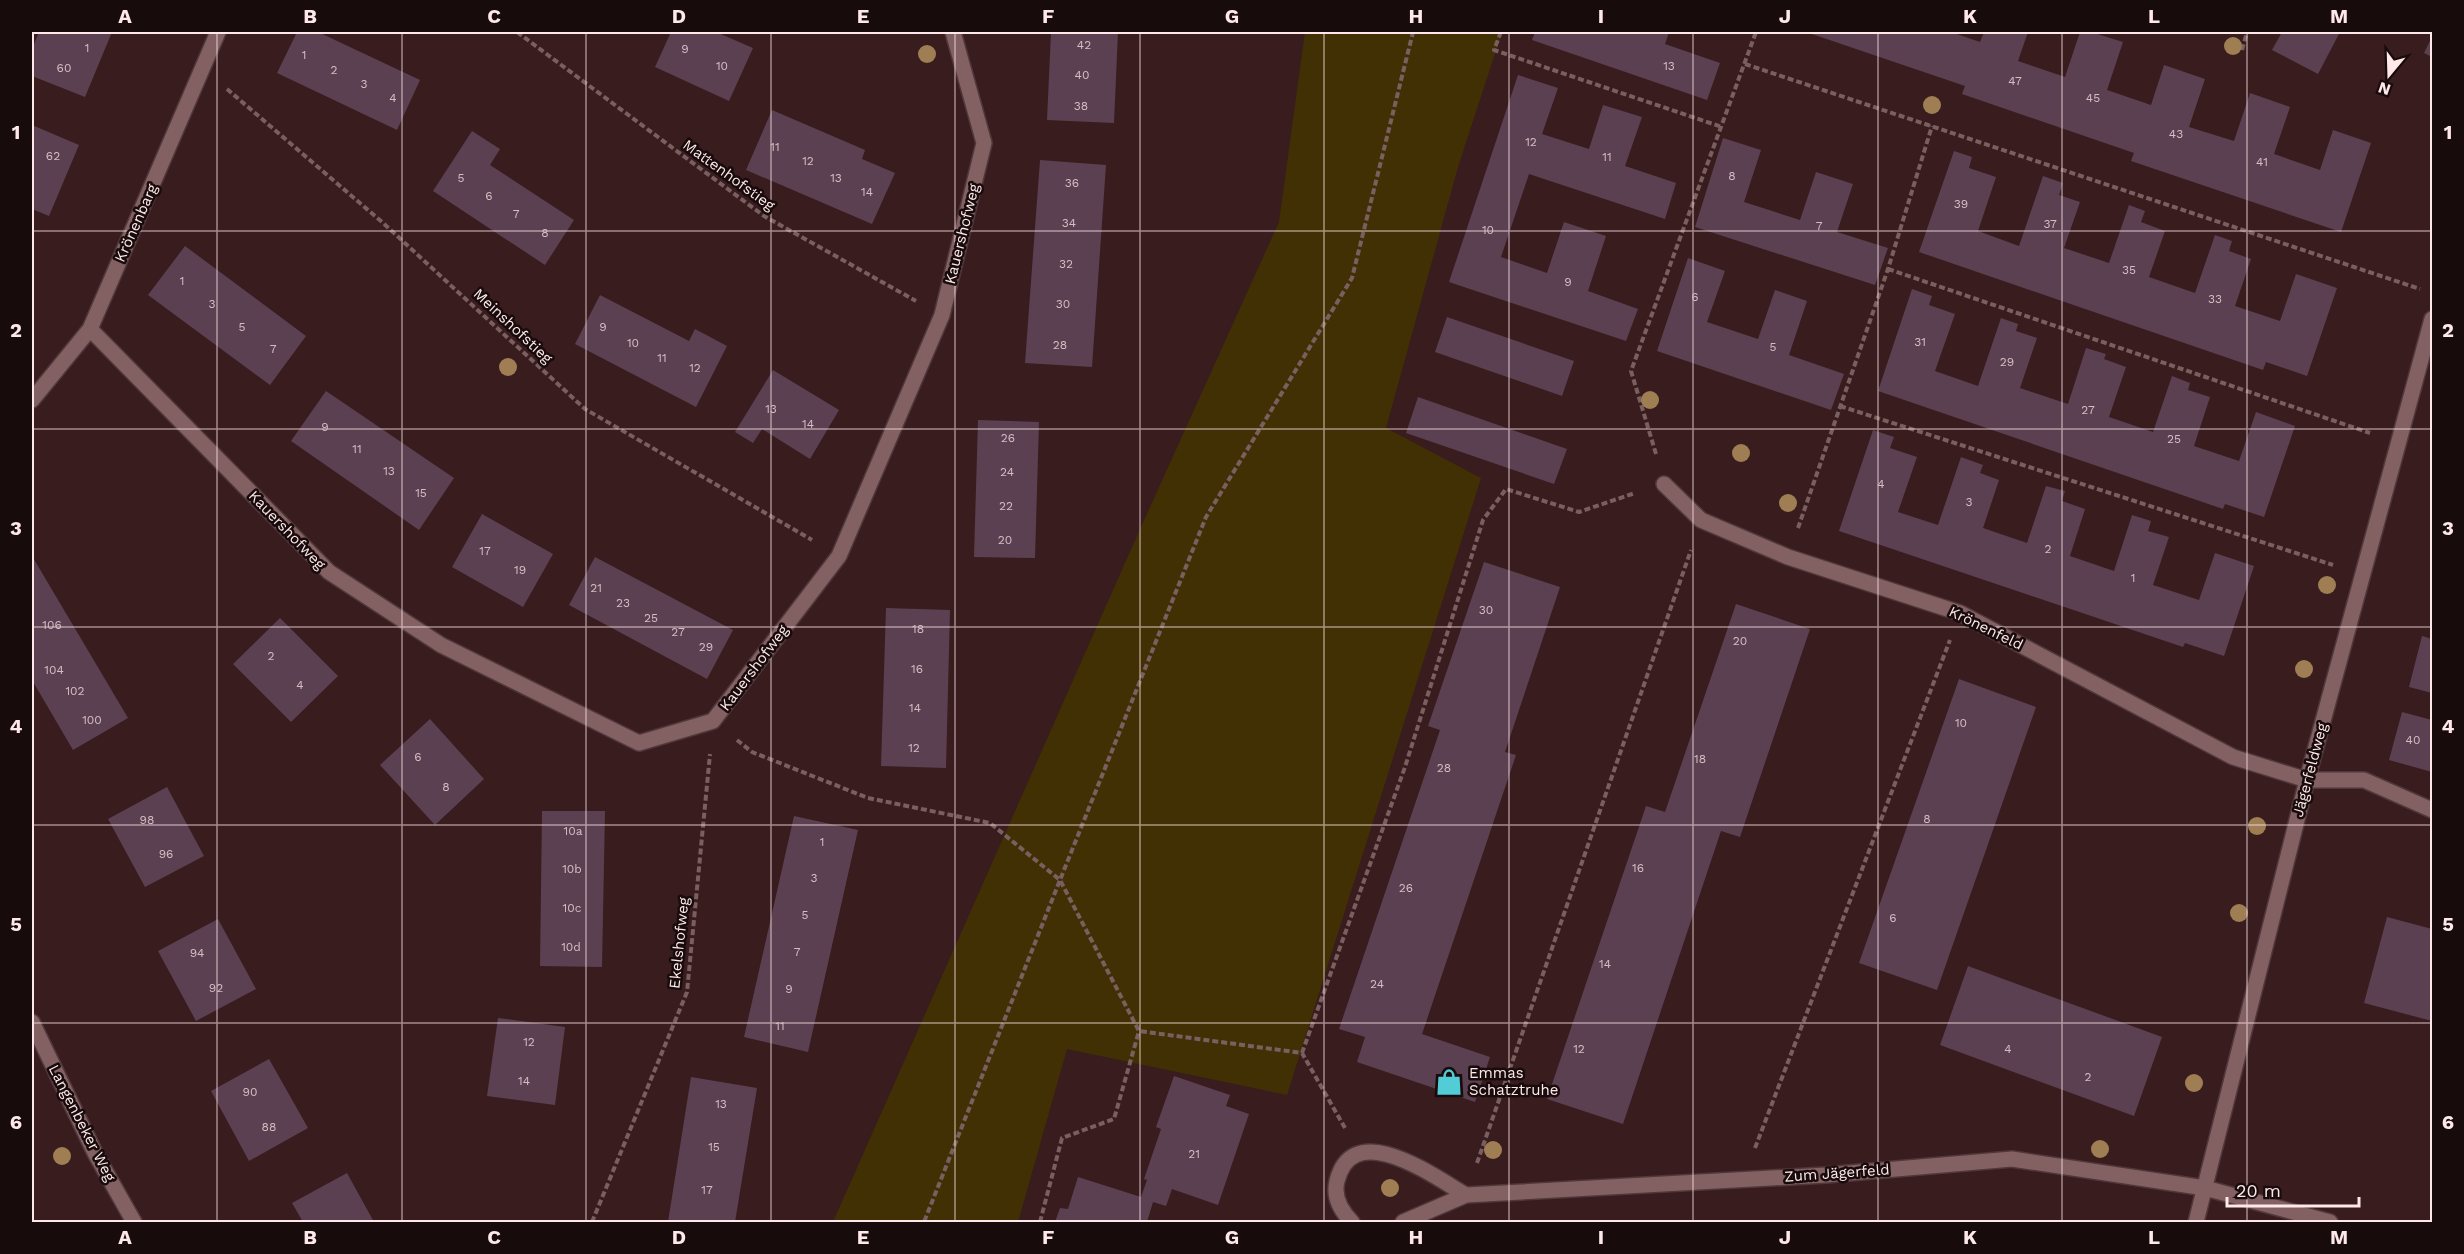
<svg xmlns="http://www.w3.org/2000/svg" width="2464" height="1254" font-family="'Work Sans',sans-serif">
<rect width="100%" height="100%" fill="#391c1e"/>
<!-- green -->
<path fill="#413004" d="M1305,32H1502L1458,167L1386,428L1481,478L1287,1095L1067,1049L1018,1222H833L1137,536L1279,222Z"/>
<!-- building -->
<path fill="#5b4051" d="M39,32H112L85,97L32,76V49Z
M297,32H318L420,80L397,130L277,73Z
M671,32H716L753,48L729,101L655,67Z
M1051,32H1118L1114,123L1047,120Z
M1535,32H1669L1665,44L1720,63L1707,100L1532,40Z
M1806,32H1951L1980,42L1984,32H2028L2018,61L2065,77L2080,32H2091L2123,42L2107,90L2151,105L2164,65L2205,79L2189,127L2234,141L2250,93L2290,107L2274,154L2320,170L2333,130L2371,143L2341,232L2131,161L2134,153L1962,94L1965,86Z
M2282,32H2340L2318,74L2272,50Z
M2432,37V57L2424,53Z
M1518,75L1558,88L1542,134L1589,149L1603,105L1642,117L1625,166L1676,183L1665,219L1529,174L1501,257L1547,273L1564,222L1606,236L1588,291L1638,309L1626,341L1449,282Z
M772,110L865,150L862,159L895,173L872,224L746,170Z
M32,125L79,145L49,216L32,209Z
M472,131L500,149L490,165L574,220L545,265L433,191Z
M1723,138L1761,150L1744,202L1800,220L1816,172L1853,184L1837,232L1888,248L1875,285L1695,227Z
M1954,151L1972,157L1969,168L1996,177L1978,231L2019,246L2043,176L2063,183L2059,195L2080,202L2064,248L2109,263L2129,205L2145,211L2141,222L2165,231L2149,277L2195,293L2215,235L2232,241L2229,251L2251,259L2235,306L2280,321L2296,274L2337,288L2307,376L2266,362L2263,370L1919,252Z
M1040,160L1106,165L1092,367L1025,363Z
M185,246L306,336L270,385L148,295Z
M1688,258L1725,271L1707,322L1758,339L1775,290L1807,301L1789,355L1844,374L1831,410L1657,351Z
M1912,289L1932,296L1929,305L1955,314L1935,371L1978,386L2001,318L2018,324L2016,331L2037,338L2020,388L2068,404L2086,348L2106,354L2104,359L2126,367L2109,417L2153,432L2172,376L2190,383L2188,390L2210,397L2194,446L2239,461L2256,412L2295,426L2264,517L2225,504L2223,509L1878,391Z
M600,295L689,341L695,329L727,346L696,407L575,344Z
M1447,317L1574,361L1562,396L1435,352Z
M773,370L839,410L810,459L762,429L753,443L735,432Z
M326,391L454,478L419,530L291,441Z
M1418,397L1567,449L1554,484L1406,433Z
M978,420L1039,422L1035,558L974,557Z
M1873,430L1894,437L1890,448L1917,457L1898,512L1938,525L1961,457L1983,465L1980,473L1999,480L1983,528L2027,543L2046,486L2065,491L2062,501L2085,509L2070,556L2114,571L2132,515L2151,521L2148,531L2169,537L2153,585L2199,600L2215,553L2254,566L2224,656L2185,643L2183,647L1839,531Z
M482,514L553,554L523,607L452,567Z
M32,556L128,718L73,750L32,680Z
M595,557L733,630L707,679L569,605Z
M1484,562L1560,587L1505,752L1516,755L1422,1034L1490,1057L1475,1102L1357,1062L1365,1037L1339,1029L1440,730L1428,726Z
M1736,604L1810,629L1740,837L1721,831L1623,1124L1547,1099L1646,806L1665,812Z
M886,608L950,610L946,768L881,766Z
M280,618L338,676L291,722L233,664Z
M2422,636L2432,639V693L2409,687Z
M1959,679L2036,707L1937,990L1859,963Z
M2402,712L2432,720V772L2389,760Z
M430,719L484,779L435,825L380,765Z
M167,787L204,856L145,887L108,819Z
M542,811H605L602,967L540,966Z
M794,816L858,830L808,1052L744,1037Z
M2387,917L2432,929V1021L2364,1003Z
M218,919L256,989L196,1021L158,951Z
M1968,966L2162,1037L2134,1116L1940,1045Z
M498,1018L565,1027L555,1105L487,1096Z
M269,1059L308,1128L249,1161L211,1091Z
M1174,1076L1230,1095L1226,1106L1249,1114L1218,1205L1172,1189L1166,1206L1153,1202L1147,1222H1055L1060,1208L1068,1209L1078,1177L1141,1197L1147,1180L1144,1179L1161,1129L1156,1127Z
M691,1077L757,1088L735,1222H668Z
M347,1173L374,1222H303L292,1203Z"/>
<g fill="none" stroke-linecap="round" stroke-linejoin="round">
<defs>
<path id="street" d="M90,329L329,572L441,645L639,743L713,721L839,556L942,315L984,143L953,32
M32,400L90,329L218,32
M1664,484L1701,520L1788,557L1960,613L2233,757L2307,780H2364L2432,810
M32,1022L95,1153L134,1222
M1352,1222C1341,1211 1333,1197 1337,1181C1353,1116 1436,1178 1466,1195
M1403,1222L1466,1195L1826,1175L2012,1159L2205,1188L2330,1222
M2196,1222L2307,780L2432,319"/>
</defs>
<!-- street casing -->
<use href="#street" stroke="#50373a" stroke-width="18"/>
<!-- path -->
<path stroke="#795f60" stroke-width="4" stroke-dasharray="6 3" stroke-linecap="butt" d="M517,32L764,216L916,301
M1501,32L1494,50L1722,127
M2242,50L2247,32
M1745,64L2420,289
M227,89L382,222L585,409L812,540
M1888,269L2370,433
M1840,406L2333,565
M1656,454L1631,371L1756,32
M1798,528L1888,269L1932,126
M737,740L752,752L868,798L990,823L1060,880L924,1222
M1302,1053L1405,767L1483,520L1506,489L1579,512L1635,493
M1345,1128L1302,1053L1139,1031L1060,880L1206,517L1352,278L1413,32
M1755,1148L1950,640
M1477,1163L1691,550
M592,1222L687,992L710,754
M1040,1222L1062,1138L1114,1119L1139,1031"/>
<!-- street -->
<use href="#street" stroke="#836062" stroke-width="15"/>
</g>
<!-- trees -->
<g fill="#a07e53">
<circle cx="2233" cy="46" r="9"/>
<circle cx="927" cy="54" r="9"/>
<circle cx="1932" cy="105" r="9"/>
<circle cx="508" cy="367" r="9"/>
<circle cx="1650" cy="400" r="9"/>
<circle cx="1741" cy="453" r="9"/>
<circle cx="1788" cy="503" r="9"/>
<circle cx="2327" cy="585" r="9"/>
<circle cx="2304" cy="669" r="9"/>
<circle cx="2257" cy="826" r="9"/>
<circle cx="2239" cy="913" r="9"/>
<circle cx="2194" cy="1083" r="9"/>
<circle cx="2100" cy="1149" r="9"/>
<circle cx="1493" cy="1150" r="9"/>
<circle cx="62" cy="1156" r="9"/>
<circle cx="1390" cy="1188" r="9"/>
</g>
<!-- grid -->
<path fill="none" stroke="#fee8e9" stroke-width="1.5" stroke-opacity="0.55" d="M217,32V1222M402,32V1222M586,32V1222M771,32V1222M955,32V1222M1140,32V1222M1324,32V1222M1509,32V1222M1693,32V1222M1878,32V1222M2062,32V1222M2247,32V1222M32,231H2432M32,429H2432M32,627H2432M32,825H2432M32,1023H2432"/>
<!-- icons -->
<defs>
<symbol id="shop-bare" viewBox="-9 -9 18 18"><path d="M-5-2.5h2.3a2.7 3.5 0 0 1 5.4 0H5L5.5 6h-11ZM-1.5-2.5h3a1.5 2.3 0 0 0-3 0Z" fill="#52ccd5" stroke="#180b0c" stroke-width="2.5" paint-order="stroke"/></symbol>
</defs>
<g fill-rule="evenodd">
<use href="#shop-bare" x="1430" y="1063" width="38" height="38"/>
</g>
<g text-anchor="middle" stroke-width="5" stroke-linejoin="round" paint-order="stroke">
<!-- number labels -->
<g font-size="12" fill="#d5bec3">
<text x="1084" y="49">42</text>
<text x="87" y="52">1</text>
<text x="685" y="53">9</text>
<text x="304" y="59">1</text>
<text x="722" y="70">10</text>
<text x="1669" y="70">13</text>
<text x="64" y="72">60</text>
<text x="334" y="74">2</text>
<text x="1082" y="79">40</text>
<text x="2015" y="85">47</text>
<text x="364" y="88">3</text>
<text x="393" y="102">4</text>
<text x="2093" y="102">45</text>
<text x="1081" y="110">38</text>
<text x="2176" y="138">43</text>
<text x="1531" y="146">12</text>
<text x="775" y="151">11</text>
<text x="53" y="160">62</text>
<text x="1607" y="161">11</text>
<text x="808" y="165">12</text>
<text x="2262" y="166">41</text>
<text x="1732" y="180">8</text>
<text x="461" y="182">5</text>
<text x="836" y="182">13</text>
<text x="1072" y="187">36</text>
<text x="867" y="196">14</text>
<text x="489" y="200">6</text>
<text x="1961" y="208">39</text>
<text x="516" y="218">7</text>
<text x="1069" y="227">34</text>
<text x="2050" y="228">37</text>
<text x="1819" y="230">7</text>
<text x="1488" y="234">10</text>
<text x="545" y="237">8</text>
<text x="1066" y="268">32</text>
<text x="2129" y="274">35</text>
<text x="182" y="285">1</text>
<text x="1568" y="286">9</text>
<text x="1695" y="301">6</text>
<text x="2215" y="303">33</text>
<text x="212" y="308">3</text>
<text x="1063" y="308">30</text>
<text x="242" y="331">5</text>
<text x="603" y="331">9</text>
<text x="1920" y="346">31</text>
<text x="633" y="347">10</text>
<text x="1060" y="349">28</text>
<text x="1773" y="351">5</text>
<text x="273" y="353">7</text>
<text x="662" y="362">11</text>
<text x="2007" y="366">29</text>
<text x="695" y="372">12</text>
<text x="771" y="413">13</text>
<text x="2088" y="414">27</text>
<text x="808" y="428">14</text>
<text x="325" y="431">9</text>
<text x="1008" y="442">26</text>
<text x="2174" y="443">25</text>
<text x="357" y="453">11</text>
<text x="389" y="475">13</text>
<text x="1007" y="476">24</text>
<text x="1881" y="488">4</text>
<text x="421" y="497">15</text>
<text x="1969" y="506">3</text>
<text x="1006" y="510">22</text>
<text x="1005" y="544">20</text>
<text x="2048" y="553">2</text>
<text x="485" y="555">17</text>
<text x="520" y="574">19</text>
<text x="2133" y="582">1</text>
<text x="596" y="592">21</text>
<text x="623" y="607">23</text>
<text x="1486" y="614">30</text>
<text x="651" y="622">25</text>
<text x="52" y="629">106</text>
<text x="918" y="633">18</text>
<text x="678" y="636">27</text>
<text x="1740" y="645">20</text>
<text x="706" y="651">29</text>
<text x="271" y="660">2</text>
<text x="917" y="673">16</text>
<text x="54" y="674">104</text>
<text x="300" y="689">4</text>
<text x="75" y="695">102</text>
<text x="915" y="712">14</text>
<text x="92" y="724">100</text>
<text x="1961" y="727">10</text>
<text x="2413" y="744">40</text>
<text x="914" y="752">12</text>
<text x="418" y="761">6</text>
<text x="1700" y="763">18</text>
<text x="1444" y="772">28</text>
<text x="446" y="791">8</text>
<text x="1927" y="823">8</text>
<text x="147" y="824">98</text>
<text x="573" y="835">10a</text>
<text x="822" y="846">1</text>
<text x="166" y="858">96</text>
<text x="1638" y="872">16</text>
<text x="572" y="873">10b</text>
<text x="814" y="882">3</text>
<text x="1406" y="892">26</text>
<text x="572" y="912">10c</text>
<text x="805" y="919">5</text>
<text x="1893" y="922">6</text>
<text x="571" y="951">10d</text>
<text x="797" y="956">7</text>
<text x="197" y="957">94</text>
<text x="1605" y="968">14</text>
<text x="1377" y="988">24</text>
<text x="216" y="992">92</text>
<text x="789" y="993">9</text>
<text x="780" y="1030">11</text>
<text x="529" y="1046">12</text>
<text x="1579" y="1053">12</text>
<text x="2008" y="1053">4</text>
<text x="2088" y="1081">2</text>
<text x="524" y="1085">14</text>
<text x="250" y="1096">90</text>
<text x="721" y="1108">13</text>
<text x="269" y="1131">88</text>
<text x="714" y="1151">15</text>
<text x="1194" y="1158">21</text>
<text x="707" y="1194">17</text>
</g>
<!-- street labels -->
<g font-size="15" fill="#fee8e9" stroke="#180b0c">
<text transform="translate(729 175) rotate(36)" y="5">Mattenhofstieg</text>
<text transform="translate(136 223) rotate(-66)" y="5">Krönenbarg</text>
<text transform="translate(962 234) rotate(-76)" y="5">Kauershofweg</text>
<text transform="translate(513 326) rotate(43)" y="5">Meinshofstieg</text>
<text transform="translate(287 530) rotate(46)" y="5">Kauershofweg</text>
<text transform="translate(1986 628) rotate(26)" y="5">Krönenfeld</text>
<text transform="translate(754 668) rotate(-53)" y="5">Kauershofweg</text>
<text transform="translate(2310 770) rotate(-75)" y="5">Jägerfeldweg</text>
<text transform="translate(679 943) rotate(-84)" y="5">Ekelshofweg</text>
<text transform="translate(82 1123) rotate(63)" y="5">Langenbeker Weg</text>
<text transform="translate(1837 1173) rotate(-4)" y="5">Zum Jägerfeld</text>
</g>
<!-- poi labels -->
<g font-size="15" fill="#fee8e9" stroke="#180b0c" text-anchor="start">
<text x="1469" y="1078">Emmas<tspan x="1469" dy="17">Schatztruhe</tspan></text>
</g>
</g>
<!-- border -->
<rect width="2464" height="1254" fill="none" stroke="#180b0c" stroke-width="66"/>
<!-- north arrow -->
<g transform="translate(2389 75) rotate(199)" stroke="#180b0c" stroke-width="4.5" paint-order="stroke">
<path d="M0-4.5L10 22L0 15L-10 22Z" fill="#fee8e9"/>
<text y="-9" font-size="16" font-weight="bold" text-anchor="middle" fill="#fee8e9">N</text>
</g>
<!-- scale -->
<path d="M2227 1197v9h132v-9" fill="none" stroke="#fee8e9" stroke-width="3"/>
<text x="2236" y="1197" font-size="18" fill="#fee8e9" stroke="#180b0c" stroke-width="4.5" paint-order="stroke">20 m</text>
<rect x="33" y="33" width="2398" height="1188" fill="none" stroke="#fee8e9" stroke-width="2"/>
<g font-size="20" text-anchor="middle" font-weight="bold" fill="#fee8e9">
<text x="125" y="23">A</text>
<text x="310" y="23">B</text>
<text x="494" y="23">C</text>
<text x="679" y="23">D</text>
<text x="863" y="23">E</text>
<text x="1048" y="23">F</text>
<text x="1232" y="23">G</text>
<text x="1416" y="23">H</text>
<text x="1601" y="23">I</text>
<text x="1785" y="23">J</text>
<text x="1970" y="23">K</text>
<text x="2154" y="23">L</text>
<text x="2339" y="23">M</text>
<text x="16" y="139">1</text>
<text x="2448" y="139">1</text>
<text x="16" y="337">2</text>
<text x="2448" y="337">2</text>
<text x="16" y="535">3</text>
<text x="2448" y="535">3</text>
<text x="16" y="733">4</text>
<text x="2448" y="733">4</text>
<text x="16" y="931">5</text>
<text x="2448" y="931">5</text>
<text x="16" y="1129">6</text>
<text x="2448" y="1129">6</text>
<text x="125" y="1244">A</text>
<text x="310" y="1244">B</text>
<text x="494" y="1244">C</text>
<text x="679" y="1244">D</text>
<text x="863" y="1244">E</text>
<text x="1048" y="1244">F</text>
<text x="1232" y="1244">G</text>
<text x="1416" y="1244">H</text>
<text x="1601" y="1244">I</text>
<text x="1785" y="1244">J</text>
<text x="1970" y="1244">K</text>
<text x="2154" y="1244">L</text>
<text x="2339" y="1244">M</text>
</g>
</svg>
